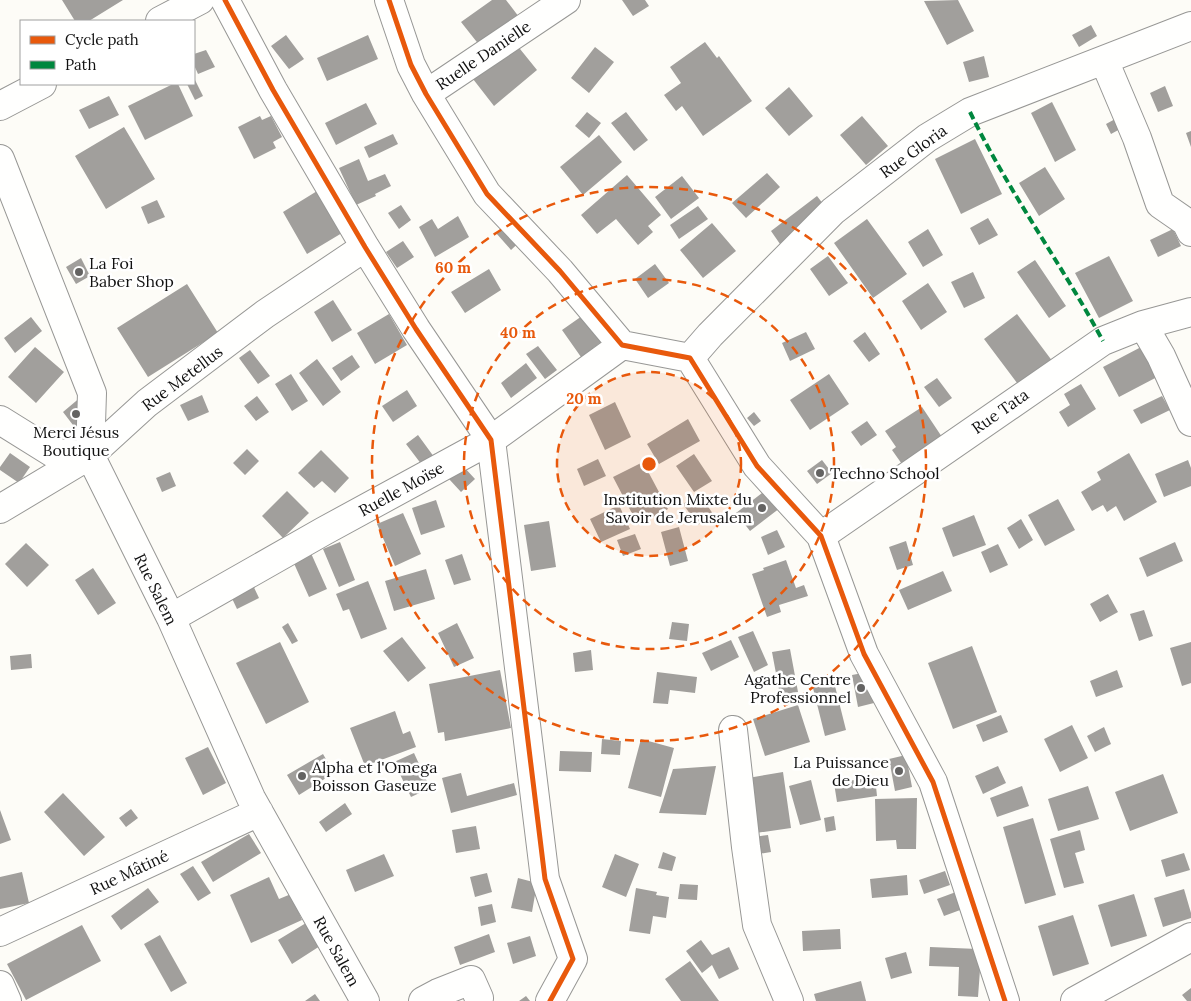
<svg xmlns="http://www.w3.org/2000/svg" width="1191" height="1001" font-family="Lora,serif">
<rect width="100%" height="100%" fill="#fdfcf7"/>
<!-- building -->
<path fill="#a19f9c" d="M62,0H123L89,21H75Z
M492,0H506L519,17L480,46L461,22Z
M622,0H645L649,6L633,16Z
M958,0L974,31L947,45L924,1Z
M1091,25L1097,36L1079,47L1072,35Z
M286,35L304,59L289,69L271,46Z
M368,35L378,59L327,81L317,58Z
M705,42L717,58L719,56L752,101L703,136L682,106L676,111L664,95L681,83L670,67Z
M516,44L537,70L494,106L473,79Z
M595,47L614,62L589,93L571,78Z
M206,50L215,67L198,74L194,65V54Z
M984,56L989,77L969,82L963,62Z
M194,78L203,96L195,100L187,84H194Z
M173,84H178L193,116L145,140L128,106Z
M1165,86L1173,106L1158,112L1150,93Z
M789,87L813,116L789,136L765,108Z
M109,96L119,115L89,129L79,110Z
M1052,102L1076,150L1055,162L1031,113Z
M366,103L377,124L336,145L325,123Z
M587,112L601,123L589,138L575,126Z
M626,112L648,140L634,151L611,123Z
M260,116L262,120L271,116L282,137L273,142L276,148L254,159L238,127Z
M862,116L888,146L866,165L840,135Z
M1117,118L1122,128L1111,134L1106,124Z
M124,127L155,179L106,209L75,156Z
M1191,131V147L1186,133Z
M393,134L398,144L369,158L364,147Z
M599,135L622,162L583,195L560,167Z
M975,139L1002,194L961,214L935,159Z
M359,159L368,181L385,174L391,186L375,194L376,196L356,205L339,168Z
M1045,167L1065,199L1039,216L1019,183Z
M767,173L780,187L746,218L732,203Z
M627,175L661,215L648,226L653,232L638,245L616,219L597,234L581,215Z
M682,176L699,198L671,219L655,197Z
M322,188L347,230L307,254L283,212Z
M817,196L827,209L780,244L771,231Z
M157,200L165,217L148,224L141,207Z
M401,205L411,220L399,229L388,213Z
M698,206L708,219L679,239L670,225Z
M458,216L469,237L435,257L419,227L432,219L438,229Z
M988,218L998,235L979,245L970,228Z
M511,219L526,236L511,250L496,233Z
M867,219L907,274L873,298L834,243Z
M712,223L736,251L703,278L680,250Z
M928,229L943,255L923,267L908,242Z
M1173,229L1181,246L1158,257L1150,240Z
M403,241L414,257L397,268L386,252Z
M828,256L848,283L829,296L810,269Z
M1109,256L1133,301L1099,318L1075,273Z
M81,258L90,276L76,284L66,267Z
M1035,260L1066,306L1049,318L1017,272Z
M655,264L669,283L648,298L635,279Z
M489,269L501,290L465,313L451,292Z
M973,272L985,298L964,308L951,282Z
M928,283L947,312L921,330L902,301Z
M187,284L218,333L148,377L117,328Z
M333,300L352,330L332,342L314,312Z
M389,314L407,345L375,364L357,333Z
M1017,314L1053,362L1020,387L984,339Z
M582,316L601,342L581,357L562,330Z
M31,317L42,331L15,353L4,338Z
M806,332L815,349L790,361L782,343Z
M865,332L880,354L869,362L853,341Z
M538,346L557,370L545,379L526,354Z
M1143,346L1159,376L1119,397L1103,367Z
M35,347L64,372L36,403L8,377Z
M250,350L270,376L258,384L239,358Z
M352,355L360,367L341,381L332,368Z
M317,359L341,392L323,406L299,373Z
M526,363L537,378L511,398L501,383Z
M291,374L308,401L292,411L275,384Z
M829,374L849,404L810,430L790,400Z
M937,378L952,398L939,407L924,387Z
M1081,384L1096,409L1068,427L1059,412L1070,405L1064,394Z
M407,390L417,406L393,422L382,406Z
M202,395L209,412L188,421L180,405Z
M82,396L96,412L76,429L63,412Z
M257,396L269,412L256,421L244,406Z
M1162,396L1170,410L1141,424L1133,410Z
M615,402L631,437L605,450L589,415Z
M922,407L944,440L904,467L892,450L896,447L885,431Z
M754,412L761,421L754,426L747,418Z
M688,419L700,441L659,464L647,444Z
M867,421L877,435L861,446L851,432Z
M418,435L437,461L425,469L406,444Z
M247,449L259,461L245,475L233,463Z
M321,450L349,478L335,493L322,481L314,488L298,473Z
M10,453L30,467L19,483L0,470V467Z
M1129,453L1157,502L1124,521L1116,506L1107,512L1103,505L1092,511L1081,492L1101,480L1097,472Z
M694,454L712,481L694,492L676,466Z
M598,459L606,476L584,486L577,469Z
M822,460L832,473L817,484L807,471Z
M1188,460L1191,468V486L1164,497L1155,474Z
M643,462L668,509L638,525L613,477Z
M463,466L475,479L461,492L449,479Z
M170,472L176,486L162,492L156,478Z
M766,490L780,508L750,531L736,513Z
M287,491L309,513L283,538L262,516Z
M699,493L713,514L698,525L683,504Z
M1058,499L1075,530L1045,546L1028,515Z
M436,500L445,527L421,535L412,508Z
M619,505L630,529L601,542L590,519Z
M403,513L421,554L395,566L377,524Z
M974,515L986,545L953,557L942,528Z
M1021,519L1033,540L1019,549L1007,528Z
M549,521L556,567L531,571L524,525Z
M679,527L688,561L670,566L661,532Z
M777,530L785,547L768,555L761,537Z
M635,534L641,549L623,556L617,540Z
M906,541L913,565L897,570L889,547Z
M340,542L355,580L339,587L323,549Z
M1175,542L1183,561L1147,577L1139,558Z
M26,543L49,565L27,587L5,564Z
M998,544L1008,565L990,573L981,552Z
M310,551L327,589L309,597L292,559Z
M462,554L471,580L454,585L445,560Z
M786,560L796,588L804,585L808,596L779,605L781,612L767,617L752,574L764,570L763,568Z
M93,568L116,603L98,615L75,580Z
M426,569L435,599L394,611L385,581Z
M943,571L952,591L908,610L899,590Z
M251,581L259,598L237,609L229,592Z
M368,581L387,629L361,639L349,609L343,611L336,594Z
M1108,594L1118,612L1100,622L1090,604Z
M1144,610L1153,636L1139,641L1130,614Z
M672,622L689,624L687,641L669,639Z
M288,623L298,641L292,644L282,627Z
M457,623L474,658L454,667L438,633Z
M753,631L768,665L754,672L738,637Z
M402,637L426,668L408,682L383,651Z
M731,640L739,657L711,671L702,653Z
M280,642L309,702L266,724L236,663Z
M1191,642V683L1182,686L1170,648Z
M972,646L997,712L953,729L928,663Z
M790,649L798,692L780,695L772,652Z
M591,650L593,670L575,672L573,653Z
M31,654L32,668L11,670L10,656Z
M500,670L511,728L445,741L444,732L438,733L429,684Z
M1117,670L1123,687L1096,697L1090,681Z
M657,672L697,677L695,693L670,690L668,704L653,703Z
M868,672L874,703L858,707L852,675Z
M833,678L846,730L825,736L812,684Z
M798,705L810,742L765,756L753,719Z
M395,711L403,734L410,731L416,747L365,766L350,728Z
M1001,715L1008,732L983,742L976,725Z
M1072,725L1088,758L1060,772L1044,739Z
M1104,727L1111,744L1095,752L1087,736Z
M602,739L621,741L620,755L601,754Z
M641,739L674,748L661,797L628,788Z
M208,747L226,783L203,795L185,758Z
M560,751L592,752L591,772L559,771Z
M414,753L430,788L411,797L394,762Z
M323,754L334,773L299,795L287,775Z
M906,755L912,787L895,791L889,759Z
M716,766L706,815L659,813L673,769Z
M998,766L1006,783L983,794L975,776Z
M783,772L791,828L756,833L748,778Z
M461,773L467,796L514,783L517,795L451,813L442,778Z
M1163,774L1178,813L1130,831L1115,792Z
M875,777L877,796L837,802L834,783Z
M811,780L821,820L800,825L789,786Z
M1022,786L1029,806L997,817L990,798Z
M1088,786L1099,819L1058,831L1048,799Z
M63,793L105,837L84,856L44,812Z
M917,798L916,849H897L896,840L876,841L875,799Z
M345,803L352,814L326,832L319,822Z
M131,809L138,818L126,827L119,818Z
M0,810L11,840L0,844Z
M834,816L836,830L826,832L824,818Z
M1033,818L1056,895L1025,904L1003,827Z
M476,826L480,849L456,853L452,830Z
M1080,830L1085,850L1075,853L1084,883L1064,888L1050,839Z
M249,834L261,853L213,882L201,862Z
M768,835L771,852L758,854L754,837Z
M663,852L676,857L672,871L658,868Z
M1184,853L1190,870L1166,877L1161,860Z
M384,854L394,876L355,892L346,870Z
M615,854L639,864L626,897L602,887Z
M193,866L211,893L198,901L180,874Z
M945,871L950,885L924,894L919,880Z
M22,872L29,903L0,909V877Z
M487,873L492,892L475,897L470,877Z
M907,875L908,895L872,898L870,879Z
M269,877L279,899L291,894L302,920L251,943L230,895Z
M518,878L537,883L532,912L511,908Z
M680,884L698,885L697,900L678,899Z
M148,888L159,902L121,930L111,916Z
M636,888L657,892L656,895L669,897L666,918L653,916L650,934L629,931Z
M964,889L971,906L944,916L937,899Z
M1184,889L1191,913V918L1163,927L1154,898Z
M1134,894L1147,936L1111,947L1098,905Z
M492,904L496,922L481,926L478,907Z
M1073,915L1089,964L1053,976L1038,926Z
M306,923L320,946L292,964L278,940Z
M82,925L101,961L26,1000L7,964Z
M840,929L841,949L803,951L802,931Z
M489,934L495,952L460,965L454,947Z
M160,935L187,983L171,992L144,944Z
M530,936L536,956L513,964L507,943Z
M701,940L712,955L729,947L739,969L719,979L712,965L702,973L686,951Z
M930,947L978,949L981,956L978,997L958,996L959,967L929,966Z
M906,952L912,973L891,979L885,958Z
M690,961L719,1001H681L665,979Z
M861,981L866,1001H816L814,994Z
M1191,988V1001H1187L1182,995Z
M315,994L320,1001H305Z
M526,996L530,1001H519Z"/>
<g fill="none" stroke-linecap="round" stroke-linejoin="round">
<defs>
<path id="minor" d="M225,0L273,90L365,247L416,329L491,440L545,879L573,959L550,1001
M389,0L411,65L426,94L487,194L560,271L622,345L690,358L757,466L821,536L864,654L933,782L1005,1001
M160,21L200,0
M1104,60L1137,138L1160,204L1186,222L1191,232
M426,94L566,0
M0,106L42,84
M0,159L92,393L90,455L171,618L251,798L365,1001
M1143,325L1161,356L1191,422
M690,358L710,335L833,211L927,138L970,112L1191,26
M0,420L53,453L90,455
M0,509L90,455L147,403L265,314L365,247
M821,536L1103,341L1143,325L1191,312
M171,618L324,531L491,440L622,345
M733,730L746,847L757,925L789,1001
M0,932L259,812
M0,985L7,1001
M423,1001L438,993L471,980L479,998
M1075,1001L1191,937"/>
</defs>
<!-- minor casing -->
<use href="#minor" stroke="#979795" stroke-width="30"/>
<!-- minor -->
<use href="#minor" stroke="#fffffe" stroke-width="28"/>
<!-- quiet -->
<path stroke="#00873e" stroke-width="4" stroke-dasharray="8 4" stroke-linecap="butt" d="M970,112C1008,191 1061,263 1103,341"/>
<defs>
<path id="cycleway" d="M225,0L273,90L365,247L416,329L491,440L545,879L573,959L550,1001
M389,0L411,65L426,94L487,194L560,271L622,345L690,358L757,466L821,536L864,654L933,782L1005,1001"/>
</defs>
<!-- cycleway casing -->
<use href="#cycleway" stroke="#fff" stroke-width="8"/>
<!-- cycleway -->
<use href="#cycleway" stroke="#e8590c" stroke-width="5"/>
</g>
<!-- distance rings -->
<circle cx="649" cy="464" r="92" fill="#e8590c" fill-opacity=".12"/>
<g fill="none" stroke="#e8590c" stroke-width="2.5" stroke-dasharray="9 6">
<circle cx="649" cy="464" r="92"/>
<circle cx="649" cy="464" r="185"/>
<circle cx="649" cy="464" r="277"/>
</g>
<!-- markers -->
<g fill="#646362" stroke="#fff" stroke-width="2">
<circle cx="79" cy="272" r="5"/>
<circle cx="76" cy="414" r="5"/>
<circle cx="820" cy="473" r="5"/>
<circle cx="762" cy="508" r="5"/>
<circle cx="861" cy="688" r="5"/>
<circle cx="899" cy="771" r="5"/>
<circle cx="302" cy="776" r="5"/>
</g>
<g text-anchor="middle" stroke-width="5" stroke-linejoin="round" paint-order="stroke">
<!-- street labels -->
<g font-size="16" fill="#111" stroke="#fff">
<text transform="translate(483 55) rotate(-34)" y="6">Ruelle Danielle</text>
<text transform="translate(913 151) rotate(-36)" y="6">Rue Gloria</text>
<text transform="translate(182 378) rotate(-37)" y="6">Rue Metellus</text>
<text transform="translate(1000 411) rotate(-35)" y="6">Rue Tata</text>
<text transform="translate(401 489) rotate(-29)" y="6">Ruelle Moïse</text>
<text transform="translate(156 589) rotate(64)" y="6">Rue Salem</text>
<text transform="translate(129 872) rotate(-25)" y="6">Rue Mâtiné</text>
<text transform="translate(337 951) rotate(61)" y="6">Rue Salem</text>
</g>
<!-- poi labels -->
<g font-size="16" fill="#111" stroke="#fff" text-anchor="start">
<text x="89" y="269">La Foi<tspan x="89" dy="18">Baber Shop</tspan></text>
<text x="76" y="438" text-anchor="middle">Merci Jésus<tspan x="76" dy="18">Boutique</tspan></text>
<text x="830" y="479">Techno School</text>
<text x="752" y="505" text-anchor="end">Institution Mixte du<tspan x="752" dy="18">Savoir de Jerusalem</tspan></text>
<text x="851" y="685" text-anchor="end">Agathe Centre<tspan x="851" dy="18">Professionnel</tspan></text>
<text x="889" y="768" text-anchor="end">La Puissance<tspan x="889" dy="18">de Dieu</tspan></text>
<text x="312" y="773">Alpha et l'Omega<tspan x="312" dy="18">Boisson Gaseuze</tspan></text>
</g>
</g>
<circle cx="649" cy="464" r="8" fill="#e8590c" stroke="#fff" stroke-width="2.5"/>
<g font-size="15" text-anchor="middle" font-weight="bold" fill="#e8590c" stroke="#fff" stroke-width="5" stroke-linejoin="round" paint-order="stroke">
<text x="453" y="273">60 m</text>
<text x="518" y="338">40 m</text>
<text x="584" y="404">20 m</text>
</g>
<!-- legend -->
<rect x="20" y="20" width="175" height="65" fill="#ffffff" stroke="#a0a0a0"/>
<rect x="30" y="36" width="25" height="8" fill="#e8590c" stroke="#a0a0a0"/>
<text x="65" y="45" font-size="15" fill="#111111">Cycle path</text>
<rect x="30" y="61" width="25" height="8" fill="#00873e" stroke="#a0a0a0"/>
<text x="65" y="70" font-size="15" fill="#111111">Path</text>
</svg>
